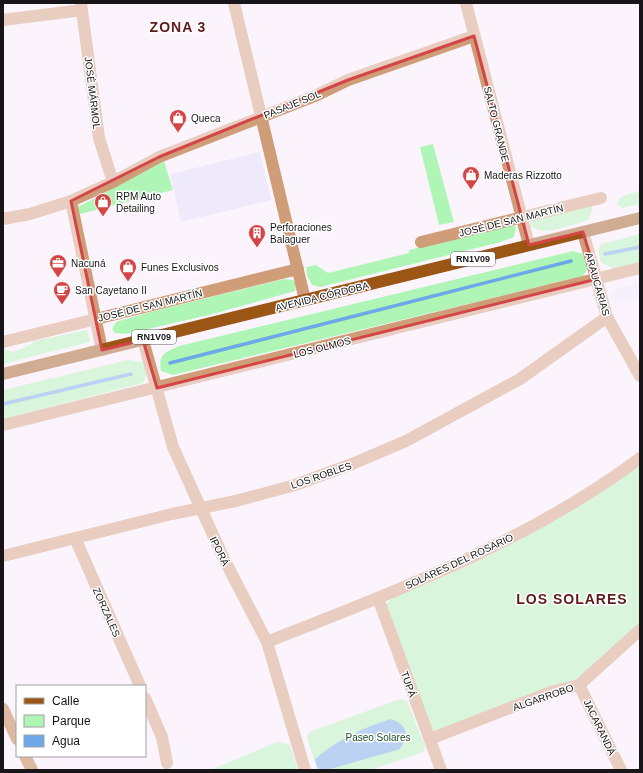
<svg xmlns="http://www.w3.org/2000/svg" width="643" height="773" font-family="Arial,sans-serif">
<rect width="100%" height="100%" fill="#fbf4fc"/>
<!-- industrial -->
<path fill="#eeeafb" d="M260,152L271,200L181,222L170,174Z
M640,283V298L616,304L613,302L611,296L613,290Z"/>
<!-- green -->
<path fill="#aff5b6" d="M433,144L454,222L439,225L420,147Z
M164,161L173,190L80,214L78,207Z
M640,191V204L622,208L617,204C620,194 631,194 640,191Z
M592,206V211L588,220C572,225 545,237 530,226L531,220Z
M510,225L516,227L514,237L501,242L320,287L312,285L307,276L306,267L316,265L328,273L409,253V250Z
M640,234V262L613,269L601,262L598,251L601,244Z
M573,251L583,254L588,268L583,276L173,375L161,371C158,353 165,353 179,346Z
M284,279L293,280L296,284L295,291L209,315L126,334L115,333L112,329L116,322L154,311Z
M87,330L90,342L3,364V349L13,352L30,345L34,341Z
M128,360L144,362L147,373L143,383L3,419V390Z
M640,465V624L586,672L574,680L438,731H433L387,611V603L392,598C461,571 527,539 590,498C607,487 624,477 640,465Z
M400,699L407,701L425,746L423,752L371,770H317L307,737L309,732Z
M277,742L290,745L298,770H211Z"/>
<!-- water -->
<path fill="#6da8e8" d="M391,719C408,725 409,736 400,749L327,770H321L317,767L315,759C339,739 362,728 391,719Z"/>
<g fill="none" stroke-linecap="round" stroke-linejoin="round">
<!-- stream -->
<path stroke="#6da8e8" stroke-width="3.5" d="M605,254L640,247
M170,363L571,261
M3,404L131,374"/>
<!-- street -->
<path stroke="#d09d79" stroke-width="12" d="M81,3L99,138L113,182
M234,3L305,300
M466,3L529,245
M3,20L82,10
M71,201L102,350
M3,219L30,214L71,201L113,182L159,157L315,96L348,80L474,36
M583,232L607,317L640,376
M421,242L601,198
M143,340L173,447L224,559L267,642L305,770
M3,342L298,269
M3,425L640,268
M75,538L140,686
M3,556L172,514L236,501L295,485L352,464L406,441L520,379L607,317
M378,598L441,770
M267,642C396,591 528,542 640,458
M579,685L621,770
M145,698L162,737L167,763
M430,739L551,692L579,685L640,630"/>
<!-- secondary -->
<path stroke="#b87036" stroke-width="12" d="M3,709L17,739
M25,756L32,770"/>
<!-- primary -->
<path stroke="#9b5515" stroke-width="12" d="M3,374L640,218"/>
</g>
<!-- marked area -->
<path d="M0 0H643V773H0ZM474,36L529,245L583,232L597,279L157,388L143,340L102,350L71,201L159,157L348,80Z" fill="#fbf4fc" fill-opacity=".55" fill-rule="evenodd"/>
<path fill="none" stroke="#d44546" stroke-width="3" stroke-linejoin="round" d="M474,36L529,245L583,232L597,279L157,388L143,340L102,350L71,201L159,157L348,80Z"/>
<!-- icons -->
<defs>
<symbol id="shop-pin" viewBox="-11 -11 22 30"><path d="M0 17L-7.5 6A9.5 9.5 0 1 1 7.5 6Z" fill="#d44546" stroke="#fff"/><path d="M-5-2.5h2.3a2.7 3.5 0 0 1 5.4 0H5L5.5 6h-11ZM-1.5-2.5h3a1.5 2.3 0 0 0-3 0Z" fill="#fff"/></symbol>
<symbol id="building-pin" viewBox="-11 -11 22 30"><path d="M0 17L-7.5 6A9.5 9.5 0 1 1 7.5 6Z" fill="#d44546" stroke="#fff"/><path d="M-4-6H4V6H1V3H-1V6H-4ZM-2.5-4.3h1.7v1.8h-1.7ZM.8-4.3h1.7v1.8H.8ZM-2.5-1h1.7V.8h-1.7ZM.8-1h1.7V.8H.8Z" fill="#fff"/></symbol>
<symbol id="office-pin" viewBox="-11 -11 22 30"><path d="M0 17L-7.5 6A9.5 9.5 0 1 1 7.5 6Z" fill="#d44546" stroke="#fff"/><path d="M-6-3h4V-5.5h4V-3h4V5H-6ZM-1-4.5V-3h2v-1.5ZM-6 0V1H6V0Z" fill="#fff"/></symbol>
<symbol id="cafe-pin" viewBox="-11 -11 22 30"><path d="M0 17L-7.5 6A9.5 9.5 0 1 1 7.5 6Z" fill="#d44546" stroke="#fff"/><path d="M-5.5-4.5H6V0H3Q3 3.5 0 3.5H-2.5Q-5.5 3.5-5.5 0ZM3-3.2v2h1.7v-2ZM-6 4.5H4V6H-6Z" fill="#fff"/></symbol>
</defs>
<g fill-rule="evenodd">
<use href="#shop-pin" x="168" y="108" width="20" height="27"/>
<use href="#shop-pin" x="461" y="165" width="20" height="27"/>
<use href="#shop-pin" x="93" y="192" width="20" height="27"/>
<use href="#building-pin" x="247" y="223" width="20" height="27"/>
<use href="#office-pin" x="48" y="253" width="20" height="27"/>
<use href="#shop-pin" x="118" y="257" width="20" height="27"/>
<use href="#cafe-pin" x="52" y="280" width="20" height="27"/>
</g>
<g text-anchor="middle" stroke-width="3" stroke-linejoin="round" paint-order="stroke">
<!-- shield labels -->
<g fill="#fff" stroke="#5d5b5d" stroke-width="1">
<rect x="451" y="252" width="44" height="14" rx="3"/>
<rect x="132" y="330" width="44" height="14" rx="3"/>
</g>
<g font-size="9" font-weight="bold" fill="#171517">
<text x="473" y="262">RN1V09</text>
<text x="154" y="340">RN1V09</text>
</g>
<!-- street labels -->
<g font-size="10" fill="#171517" stroke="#fff">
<text transform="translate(93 93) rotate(83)" y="4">JOSÉ MÁRMOL</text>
<text transform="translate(292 104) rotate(-22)" y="4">PASAJE SOL</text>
<text transform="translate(497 124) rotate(76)" y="4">SALTO GRANDE</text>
<text transform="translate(511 220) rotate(-14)" y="4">JOSÉ DE SAN MARTÍN</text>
<text transform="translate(598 284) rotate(74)" y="4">ARAUCARIAS</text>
<text transform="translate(322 296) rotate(-14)" y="4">AVENIDA CÓRDOBA</text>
<text transform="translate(150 305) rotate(-14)" y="4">JOSÉ DE SAN MARTÍN</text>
<text transform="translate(322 347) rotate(-14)" y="4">LOS OLMOS</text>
<text transform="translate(321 475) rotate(-19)" y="4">LOS ROBLES</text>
<text transform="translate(220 551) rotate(64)" y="4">IPORÁ</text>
<text transform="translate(459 561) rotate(-25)" y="4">SOLARES DEL ROSARIO</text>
<text transform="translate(107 612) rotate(66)" y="4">ZORZALES</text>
<text transform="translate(409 684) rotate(70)" y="4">TUPÁ</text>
<text transform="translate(543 697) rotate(-19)" y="4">ALGARROBO</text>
<text transform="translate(600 727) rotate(64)" y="4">JACARANDÁ</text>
</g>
<!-- poi labels -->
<g font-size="10" fill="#171517" stroke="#fff" text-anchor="start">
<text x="191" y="122">Queca</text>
<text x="484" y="179">Maderas Rizzotto</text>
<text x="116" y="200">RPM Auto<tspan x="116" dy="12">Detailing</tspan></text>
<text x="270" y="231">Perforaciones<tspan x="270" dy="12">Balaguer</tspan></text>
<text x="71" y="267">Nacuná</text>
<text x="141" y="271">Funes Exclusivos</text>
<text x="75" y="294">San Cayetano II</text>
</g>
<!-- park labels -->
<g font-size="10" fill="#1b4c24" stroke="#fff">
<text x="378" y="741">Paseo Solares</text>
</g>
<!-- district labels -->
<g font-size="14" font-weight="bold" letter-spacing="1" fill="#5f1a1a" stroke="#fff">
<text x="178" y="32">ZONA 3</text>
<text x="572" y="604">LOS SOLARES</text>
</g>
</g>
<!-- border -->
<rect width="643" height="773" fill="none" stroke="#171517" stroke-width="8"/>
<!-- legend -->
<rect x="16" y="685" width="130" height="72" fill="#ffffff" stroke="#a2a1a2"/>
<rect x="24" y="698" width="20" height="6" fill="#9b5515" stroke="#a2a1a2"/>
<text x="52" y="705" font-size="12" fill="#171517">Calle</text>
<rect x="24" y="715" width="20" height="12" fill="#aff5b6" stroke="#a2a1a2"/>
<text x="52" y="725" font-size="12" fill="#171517">Parque</text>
<rect x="24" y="735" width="20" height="12" fill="#6da8e8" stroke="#a2a1a2"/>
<text x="52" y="745" font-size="12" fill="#171517">Agua</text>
</svg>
